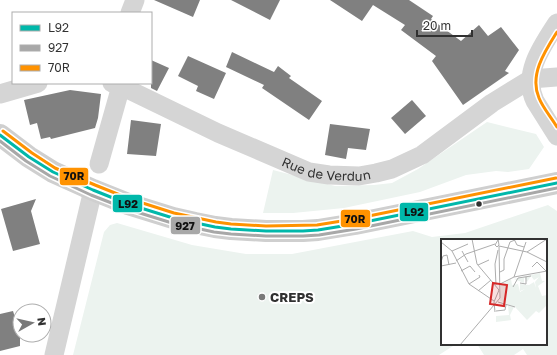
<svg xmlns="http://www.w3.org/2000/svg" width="557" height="355" font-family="'Golos Text',sans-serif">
<rect width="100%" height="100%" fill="#fff"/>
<!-- green -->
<path fill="#ecf3ef" d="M487,122L536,134L544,147L529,169L508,172L496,171L466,175L420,192L344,208L293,213H263L273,170L335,186L374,185L392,183L418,169Z
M548,205L557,211V355H527L523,349L514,355H484L477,344H546V240H442V344H456L439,355H73L104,232L110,225L117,223L192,245L246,254H292L413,231L432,237L465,233Z"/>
<!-- building -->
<path fill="#808080" d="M154,0H200L193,17Z
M231,0H280L270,20Z
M330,0H409L433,16L431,19L461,41L479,25L488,36L501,27L519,50L505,71L509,73L463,105L432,61L436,56L401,30L405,25L373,5L362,21Z
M232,52L274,72L278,66L291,76L289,78L322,101L309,120L262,88L264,85L226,67Z
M188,56L226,73L214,99L196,91L198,86L178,76Z
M151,60L169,68L157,91L151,88Z
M70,90L101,94L98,118L95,128L51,139L50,137L41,139L37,123L30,125L24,100Z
M412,100L426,116L405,134L391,118Z
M131,120L161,124L156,156L127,154Z
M330,124L370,129L366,150L348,148L346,159L325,155Z
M36,199L31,211L40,244L13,251L1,209Z
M13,311L20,333V346L0,351V314Z"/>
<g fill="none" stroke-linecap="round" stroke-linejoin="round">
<!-- street -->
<g stroke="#d5d5d5" stroke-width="19">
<path d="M130,13L135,0"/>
<path d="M557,23C542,46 522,74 535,101L557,136"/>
<path id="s1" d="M112,83L121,86L218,133L309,172L329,175L359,176L376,173L392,169L422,155L492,103L531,79L557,77"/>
<path d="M0,94L38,83"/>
<path d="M99,164L121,86"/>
<path d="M54,355L93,190"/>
</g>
<!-- secondary -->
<path stroke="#cfcfcf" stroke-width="22" d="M0,135L29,157L53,172L93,190L128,204L173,218L195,223L215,227L231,229L266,231H303L318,230L355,224L557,183"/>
<defs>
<path id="bus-1" d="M0,135L29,157L53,172L93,190L128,204L173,218L215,227L231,229L266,231H303L318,230L355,224L557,183"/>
<path id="bus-2" d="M0,141L26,161L50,176L91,195L127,209L172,223L214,232L231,234L266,236H303L319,235L356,229L557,188"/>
<path id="bus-3" d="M557,32C545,51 529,75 539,98C543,108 551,117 557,127
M3,131L32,153L55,168L95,185L130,199L174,213L216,222L231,224L266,226L317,225L354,219L556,178"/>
</defs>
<!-- bus-1 casing -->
<use href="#bus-1" stroke="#fff" stroke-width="6"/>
<!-- bus-2 casing -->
<use href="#bus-2" stroke="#fff" stroke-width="6"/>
<!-- bus-3 casing -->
<use href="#bus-3" stroke="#fff" stroke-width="6"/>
<!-- bus-1 -->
<use href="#bus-1" stroke="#00b8aa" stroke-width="3"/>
<!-- bus-2 -->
<use href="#bus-2" stroke="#a8a8a8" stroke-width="3"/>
<!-- bus-3 -->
<use href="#bus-3" stroke="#ff9200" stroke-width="3"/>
</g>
<!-- markers -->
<circle fill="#313131" stroke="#fff" stroke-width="1.5" cx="479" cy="204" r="3.5"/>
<circle fill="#797979" stroke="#fff" stroke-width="1.5" cx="262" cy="297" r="4"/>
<g text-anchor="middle" stroke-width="4" stroke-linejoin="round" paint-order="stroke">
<!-- street labels -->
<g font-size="13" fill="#313131" stroke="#fff">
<text dy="5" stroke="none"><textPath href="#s1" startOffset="233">Rue de Verdun</textPath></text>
</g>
<!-- poi labels -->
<g font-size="13" font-weight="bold" fill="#313131" stroke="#fff" text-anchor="start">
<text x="270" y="302">CREPS</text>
</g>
</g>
<!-- overview -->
<g transform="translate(441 239)">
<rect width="106" height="106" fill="#fff"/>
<path d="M99,34L101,42H104L97,47L101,57L106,56V66L98,74L95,72L86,81L74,68L59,62L60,46L70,40L71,46L77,45L79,53L84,50L79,52V45L88,46L93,43L95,49L94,43L98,38L93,41L90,37L86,43L83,38V44L73,40ZM67,67L73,68L69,76L70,81L55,83V77L68,76Z" fill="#ecf3ef"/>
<path fill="none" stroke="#adadad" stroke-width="1" d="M31,0L36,25L58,51L53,63L54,73M73,0L76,6L83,8M57,1L54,6L56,8L58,6L57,0M0,3L11,12L28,45L53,62M58,7L86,13L106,23M11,12L27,5M21,12L27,23M86,13L106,0M15,22L25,15L54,5M0,23L2,17L6,16L8,26M37,26L48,21M0,27L15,24M91,28L96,23L105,32M20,32L29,27L34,33M59,33L63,31V20L69,3L74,1M73,38L85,3M79,44L85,45V38M28,45L39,38L38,36M59,45L73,38L106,32M55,46L54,25L57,11M72,48L77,39L90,37M37,52L50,41M57,63L74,68M55,72L64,71L65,66M19,106L59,59L58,7"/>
<path fill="#d62828" fill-opacity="0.15" stroke="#d62828" stroke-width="2" d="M52,44L66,46L63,67L49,65Z"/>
<rect width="106" height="106" fill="none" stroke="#313131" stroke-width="2"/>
</g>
<g stroke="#fff" stroke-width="1.5">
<rect x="59" y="167" width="30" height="19" rx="4" fill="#ff9200"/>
<rect x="112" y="194" width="31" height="19" rx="4" fill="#00b8aa"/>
<rect x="399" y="202" width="30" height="20" rx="4" fill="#00b8aa"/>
<rect x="340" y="209" width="31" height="19" rx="4" fill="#ff9200"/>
<rect x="170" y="216" width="31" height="19" rx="4" fill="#a8a8a8"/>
</g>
<g font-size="11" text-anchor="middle" font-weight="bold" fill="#111">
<text x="74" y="180">70R</text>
<text x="128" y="208">L92</text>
<text x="414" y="216">L92</text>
<text x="355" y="223">70R</text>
<text x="185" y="230">927</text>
</g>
<!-- legend -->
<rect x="12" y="12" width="140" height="72" fill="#ffffff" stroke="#adadad"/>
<rect x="20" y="25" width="20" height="6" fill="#00b8aa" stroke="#adadad"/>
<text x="48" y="32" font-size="12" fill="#313131">L92</text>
<rect x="20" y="45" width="20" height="6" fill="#a8a8a8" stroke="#adadad"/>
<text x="48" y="52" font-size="12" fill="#313131">927</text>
<rect x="20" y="65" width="20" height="6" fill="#ff9200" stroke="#adadad"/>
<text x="48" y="72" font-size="12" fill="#313131">70R</text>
<!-- north arrow -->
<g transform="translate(32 323) rotate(82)"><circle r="19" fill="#ffffff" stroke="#adadad"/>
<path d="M0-3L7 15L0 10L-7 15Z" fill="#797979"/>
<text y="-6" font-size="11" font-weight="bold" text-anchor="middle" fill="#313131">N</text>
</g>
<!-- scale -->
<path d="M417 30v6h55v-6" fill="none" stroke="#313131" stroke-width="2"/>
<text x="423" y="30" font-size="12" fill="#313131" stroke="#ffffff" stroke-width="3" paint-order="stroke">20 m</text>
</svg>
